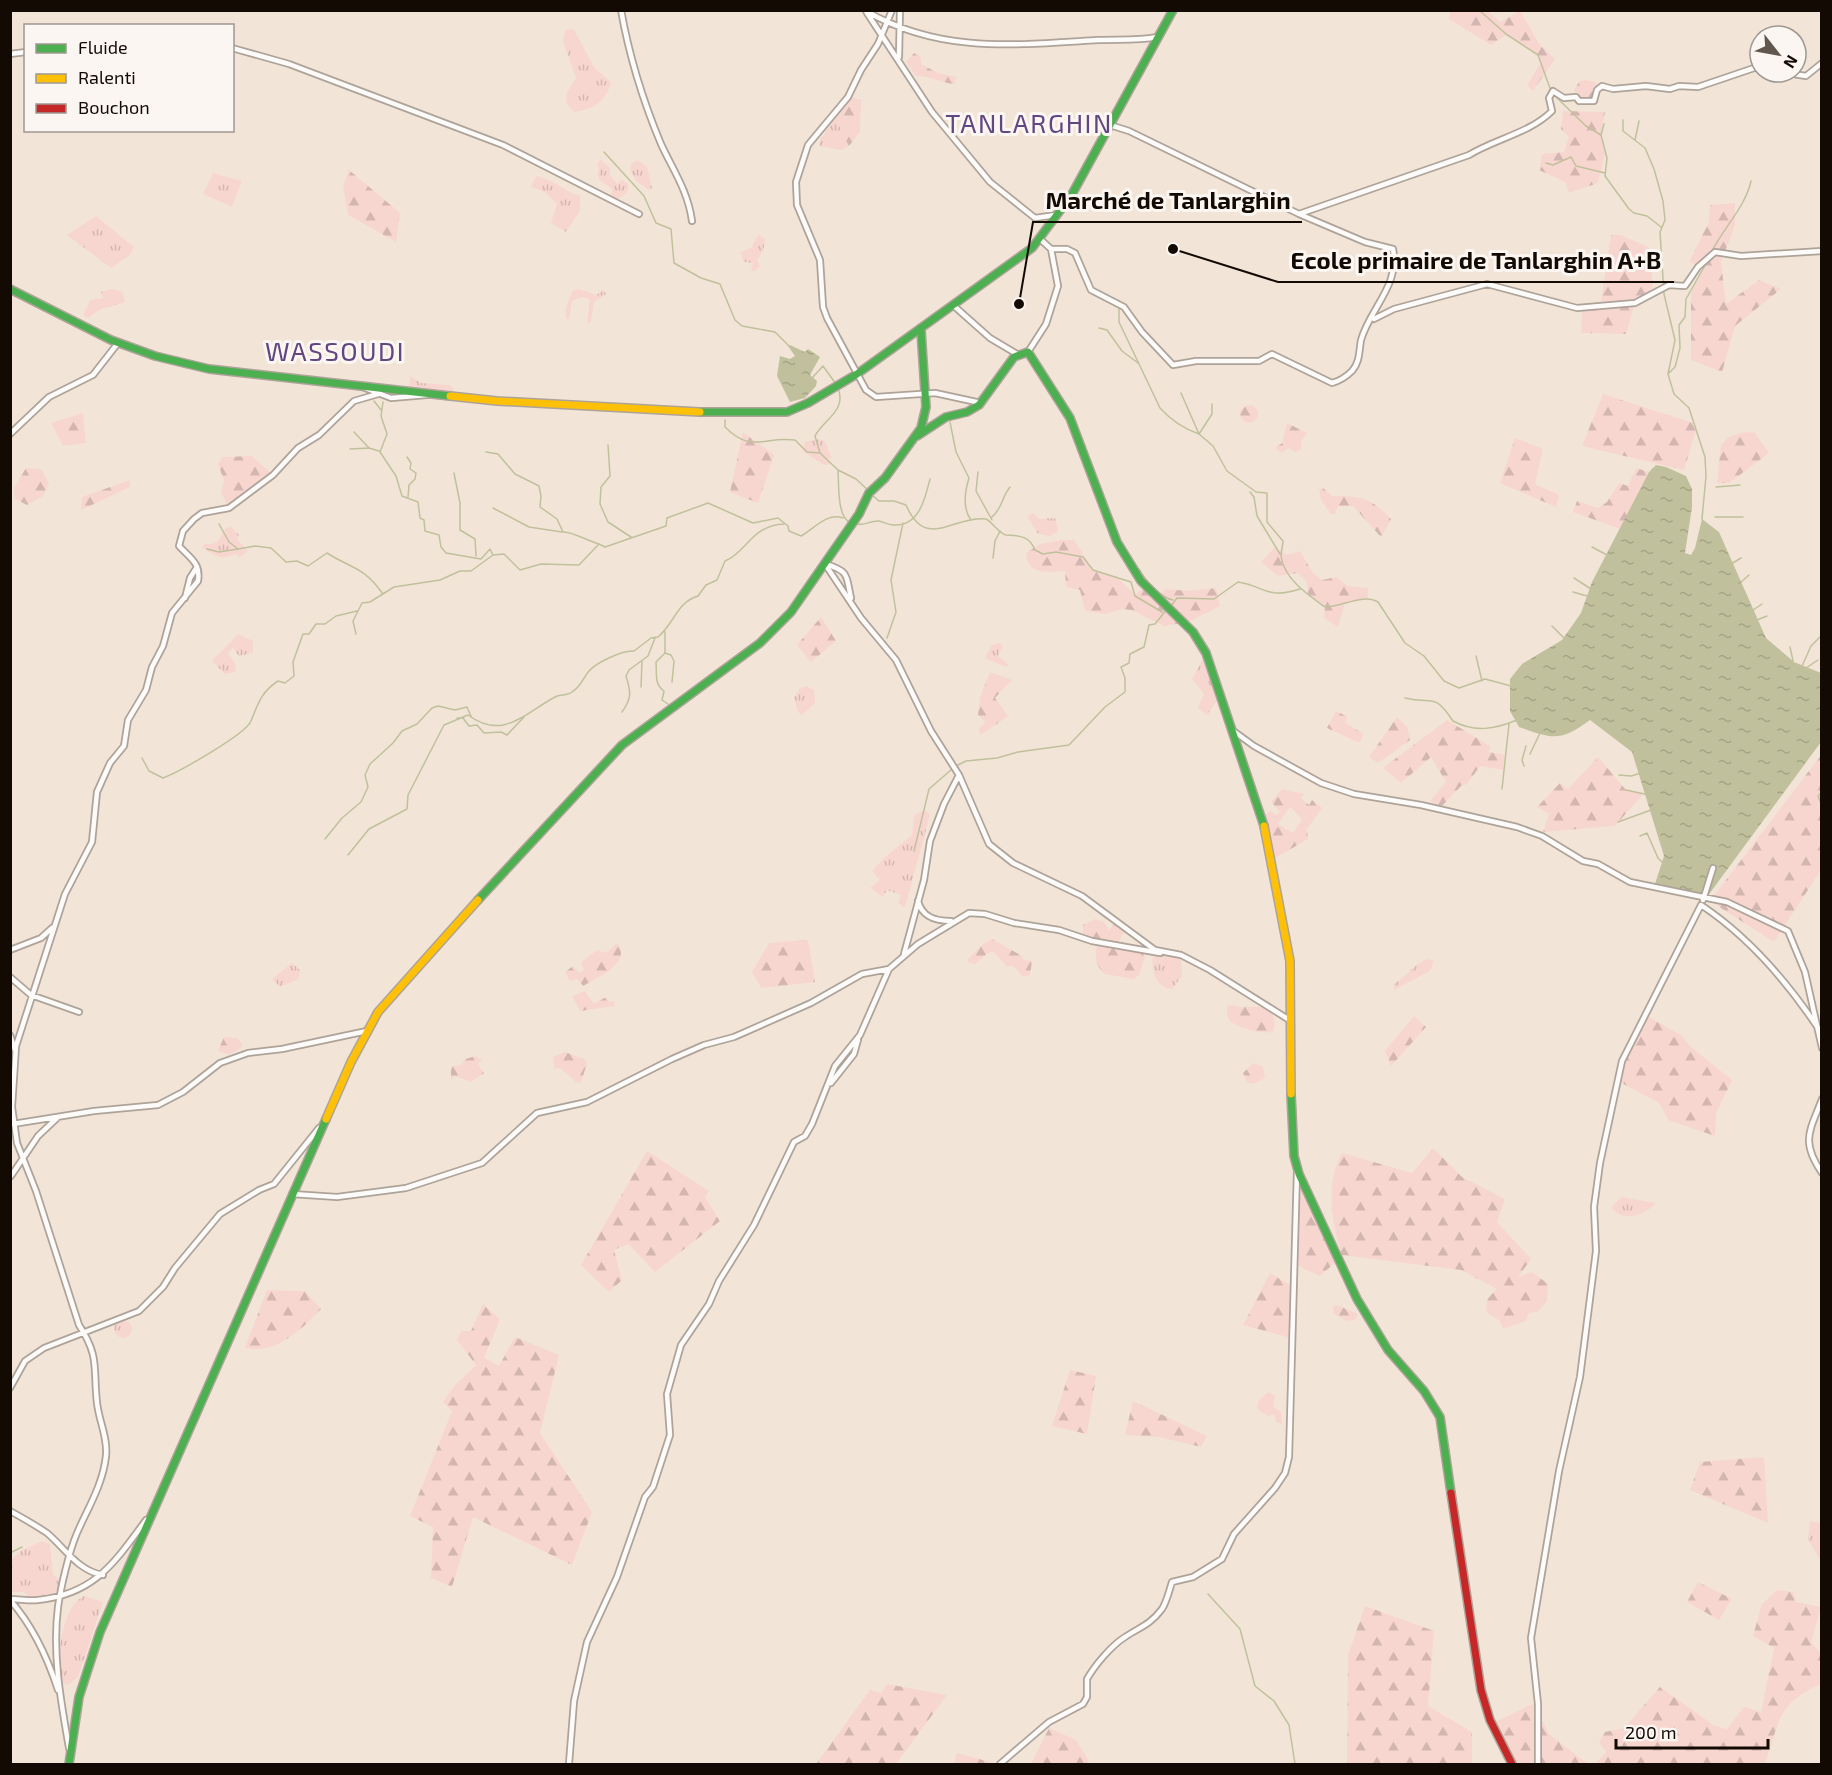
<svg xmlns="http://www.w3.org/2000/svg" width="1832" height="1775" font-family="'Exo 2',sans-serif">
<defs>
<pattern id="grass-tufts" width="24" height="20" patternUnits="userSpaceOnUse" patternTransform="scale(1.5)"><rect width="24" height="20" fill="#f8d6d0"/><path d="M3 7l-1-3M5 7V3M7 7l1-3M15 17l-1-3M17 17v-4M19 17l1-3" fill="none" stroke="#d4b6b1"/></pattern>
<pattern id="forest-firs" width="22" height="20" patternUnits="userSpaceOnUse" patternTransform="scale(1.5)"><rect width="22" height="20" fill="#f8d6d0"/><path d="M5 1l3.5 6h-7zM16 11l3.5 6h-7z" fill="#d4b6b1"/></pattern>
<pattern id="water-ripples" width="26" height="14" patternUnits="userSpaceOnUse" patternTransform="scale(1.5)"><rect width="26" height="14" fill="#c0c19c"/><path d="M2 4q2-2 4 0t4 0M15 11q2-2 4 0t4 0" fill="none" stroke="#a4a485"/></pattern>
</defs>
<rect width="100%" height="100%" fill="#f2e5d7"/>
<!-- grass -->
<path fill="url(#grass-tufts)" d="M569,29L574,30L594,67L611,82C607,101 592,110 574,112L566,103L567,92L576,78L563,41L565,31Z
M837,115L841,132L849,146L841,150L819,146L820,140Z
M601,160L610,168V175L617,184L622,180L628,184C630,192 624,196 617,199L611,196L612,189L599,180L598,162Z
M638,160L647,167L652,188L649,190L636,181L630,170L631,164Z
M213,173L242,181L232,207L203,194Z
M536,176C556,180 562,190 580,196V211L566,232L551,223L557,204L545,192L531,187Z
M96,216L134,247L129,256L111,268L67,235Z
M758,235L765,238C765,246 762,255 757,260L760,266L755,271H751L753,263L744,262L740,252L751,248Z
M111,289L123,292L125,302L99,310L88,318L83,315L90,300L103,298L101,292Z
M579,289L596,295L604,290L606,294L594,302L591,322L587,323L590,299L582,297L572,301L569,319H566V307L573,290Z
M410,376L421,383L450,385L454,390L451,394L409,387Z
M818,439L825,441L831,456L828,460L832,464L824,465L802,451L805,442Z
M1033,513L1039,519L1055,518L1058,531L1050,536L1038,534L1027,516Z
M230,526L239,535L237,539L248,551L240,557L235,554C221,561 212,555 202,547L205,544C220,545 218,540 225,529Z
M238,634L253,641V653L239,656L233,648L228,653L236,665L235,672L225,674L212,661Z
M999,643L1003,646L998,656L1009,665L1006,667L985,658L992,645Z
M1206,653L1219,698L1207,715L1198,708L1204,694L1192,679Z
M806,686L814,690L815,703L802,715L798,712L794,698L800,688Z
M925,810L930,815L905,907L898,903L901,895L887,890L883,897L870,888L880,880L872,871L885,857L912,835L914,815Z
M1154,952L1181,955L1182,976L1172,989C1155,989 1149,966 1154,952Z
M1427,959L1434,961L1430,971L1394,990V984C1407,976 1413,965 1427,959Z
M292,963L300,970L299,979L280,987L272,979Z
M1621,1197L1656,1203L1655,1205C1641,1215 1625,1223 1611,1208Z
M114 1329a9 9 0 1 1 18 0a9 9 0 1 1-18 0Z
M1810,1521L1821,1523V1561L1808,1540Z
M42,1541L50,1544L53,1575L62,1581C59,1596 44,1597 31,1598H28L24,1592H11V1560L21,1551Z
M84,1596L103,1602L78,1677L68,1685L63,1683C55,1662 61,1607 84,1596Z"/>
<!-- forest -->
<path fill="url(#forest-firs)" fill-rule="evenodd" d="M1450,11H1488L1500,22L1520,11L1540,45L1555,59L1533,91L1527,85L1542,61L1538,55L1506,35L1491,45L1449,19Z
M914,53L921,58V64L938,73L956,77L955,84C942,83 928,75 916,76L906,62Z
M1586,80L1595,82L1599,88L1594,101H1579L1574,89L1580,81Z
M851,97L861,100L860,132L849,146L841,132L837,115Z
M1563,111L1605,112L1601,135L1605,154L1598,183L1569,193L1565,182L1539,170L1542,154L1564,152L1569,137L1561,129Z
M349,170L400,213L396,242L348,215L343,186Z
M1735,203V225L1721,262L1726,304L1759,280L1781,289L1735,326L1722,372L1691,360V293L1704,268L1689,262L1709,222L1710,205Z
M1611,235H1621L1650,248L1653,292L1635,303L1626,334L1581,333L1582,308H1600Z
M1603,394L1693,423L1696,430L1684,470L1582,446Z
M1240 414a9 9 0 1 1 18 0a9 9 0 1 1-18 0Z
M83,413L86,443L63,446L51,423Z
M1287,423L1307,433L1301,442V450L1295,452L1288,448L1282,453L1275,448L1282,443Z
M743,432L774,455L758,503L730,492Z
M1745,432L1755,433L1769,453L1729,483H1717L1721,445L1729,437Z
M1515,438L1543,449L1535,484L1559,495L1556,507L1500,483Z
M252,456L273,475L229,508L221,493L224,480L218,464L222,457Z
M26,468L41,469L49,484L43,496L27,505L15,499L14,488Z
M1636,468L1649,472L1620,529L1573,512L1577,501L1598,508L1607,502L1619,483L1628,486Z
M130,480V487L81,510L82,497Z
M1323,488L1332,496C1362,496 1370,497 1391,519L1381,537L1353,506H1338L1335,514H1331L1321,500L1319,489Z
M1062,540H1074L1093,570L1117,577L1135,595L1146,586L1158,597L1165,589L1189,591L1216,588L1220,606L1188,622L1164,626L1132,610L1122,609L1106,614L1085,611L1080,590L1066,587L1065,571C1048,572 1027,576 1026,553L1040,544Z
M1275,547L1287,555L1300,551L1313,573L1322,580L1337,577L1348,586L1368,588V599L1345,603L1338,627L1324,618L1325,607L1308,595L1307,582L1298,573L1278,576L1261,562Z
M821,617L836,641L811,662L797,645Z
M990,672L1012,680L995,698L1008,716L981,735L978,730L985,722L978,715L980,697Z
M1336,711L1348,717L1345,723L1364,734L1359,743L1327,728Z
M1397,717L1407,727L1410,740L1378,763L1369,757Z
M1447,720L1490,746L1489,752L1505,755L1503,770L1480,766L1467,784L1461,786L1441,807L1430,801L1446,782L1431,757L1401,783L1383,768Z
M1821,755V870L1774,942L1710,901Z
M1598,757L1626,790L1643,794L1615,826L1543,832L1549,814L1537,807L1560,783L1568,789Z
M1282,789L1304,794L1301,798L1309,805L1312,800L1322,808L1307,829L1308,839L1275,858L1263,816L1271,811L1276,815L1280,812L1271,802ZM1290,807L1302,819L1293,833L1278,824Z
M1095,919L1104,922L1109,930L1117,921L1126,928L1117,945L1140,949L1145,957L1139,975L1134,979L1104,974C1095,963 1094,956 1098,942L1083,937V925Z
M992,939L1022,956L1024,960L1032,961L1030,975L1023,977L1013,966L1007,967L994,952L988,953L975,964L968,962V959L983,944Z
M808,940L815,982L761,988L752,972L769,943Z
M617,943C633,963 597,978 583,986L577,979L570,981L565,972L573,966L579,973L584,970L581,962L597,950L606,953Z
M585,991L594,1004L606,997L609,1002L614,1001L615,1006L580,1011L572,996Z
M1231,1005C1246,1009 1260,1004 1272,1011L1275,1025L1273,1031C1265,1036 1236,1027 1230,1021C1227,1018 1227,1011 1227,1006Z
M1645,1015L1681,1035L1691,1047L1732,1080L1716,1113L1715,1136L1668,1120L1659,1103L1618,1081L1622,1061Z
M1414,1016L1426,1027L1391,1066L1385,1051Z
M224,1037L237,1038L242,1043L241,1048L229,1055L218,1051Z
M565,1052L584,1059L587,1063L581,1083L576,1082L560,1068L554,1069L553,1057Z
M475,1056L482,1060L478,1064L484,1073L471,1082L455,1076L451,1080V1066L461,1065L466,1059Z
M1253,1063L1263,1067L1265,1078L1253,1084L1247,1082L1243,1073Z
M1433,1148L1462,1177L1505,1199L1497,1222L1531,1259L1518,1277L1532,1272L1548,1284L1547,1301L1537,1312L1529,1313L1526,1321L1503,1329L1500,1321L1486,1312L1487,1299L1497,1289L1461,1270L1342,1255C1331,1223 1325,1183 1342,1153L1412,1173Z
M647,1151L709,1191L705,1197L720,1221L655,1272L628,1244L614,1250L622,1280L609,1292L581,1265Z
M1302,1187L1337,1261L1320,1276L1294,1264L1296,1190Z
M1270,1273L1293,1287L1291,1338L1243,1325Z
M267,1290L305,1291L321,1309C302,1329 276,1355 245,1348Z
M483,1304L500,1319L484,1358L499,1366L515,1337L559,1355L540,1433L592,1512L572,1565L473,1517L452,1587L431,1578L433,1527L410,1516L452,1411L443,1402L455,1385L476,1365L457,1340L461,1331H471Z
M1337,1305L1358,1314L1355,1320L1347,1321L1334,1314L1333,1306Z
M1070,1370L1096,1376L1087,1434L1052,1426Z
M1268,1392L1275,1396L1273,1406L1281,1412L1282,1424L1276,1422L1274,1414L1268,1416L1257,1409L1259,1400Z
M1133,1401L1207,1436L1201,1447L1159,1437L1125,1435Z
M1764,1457L1768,1523L1690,1490L1700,1462Z
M1698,1582L1732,1599L1719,1620L1687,1602Z
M1777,1590L1793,1592L1796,1602L1821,1607L1811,1642L1821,1654V1684C1776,1704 1780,1721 1765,1764H1595L1606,1752L1599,1742L1605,1732L1624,1728L1660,1687L1715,1726L1727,1729L1744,1707L1761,1712L1774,1648L1753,1636L1762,1604Z
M1365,1606L1434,1631L1428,1706L1472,1732V1764H1347L1348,1655Z
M887,1684L947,1695L896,1764H816L870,1690L881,1693Z
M1534,1703L1549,1734L1588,1764H1517L1497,1721Z
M1049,1728L1076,1740L1089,1761L1087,1764H1031Z
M957,1753H958L997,1764H953Z"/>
<!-- water -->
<path fill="url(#water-ripples)" d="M790,345L805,352L808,349L820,357L810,375L817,381L816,386L805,398L790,402L777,376L780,356L790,359L795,356L788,346Z
M1656,465L1666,467L1686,476L1692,489V507L1685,553L1691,555L1695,548L1702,519L1719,532L1766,638L1794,662L1821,673V742L1707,897L1654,887L1664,856L1632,752L1590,720C1560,742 1553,739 1519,727L1510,711V679L1522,664L1562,640L1581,613L1592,582L1649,472Z"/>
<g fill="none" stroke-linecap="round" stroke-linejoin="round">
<!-- stream -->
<path stroke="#c0c19c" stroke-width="1.5" d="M1479,10L1506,34L1538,55L1551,91
M1554,95L1586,126L1601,135
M1623,120V131L1645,148L1654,169L1663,201L1665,220L1660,232L1664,294L1675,340L1668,374L1674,394L1689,408L1705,457L1706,476L1702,519
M1604,124L1601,135L1607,158L1605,176L1629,209L1634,213L1647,216L1661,227
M1635,140L1639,121
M604,152L644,196L656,223L671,229L674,263L701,278L720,284L735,320L742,326L775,332L789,346
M1546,163L1553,165L1571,157L1576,166L1605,173
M1711,253C1723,228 1745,208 1751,181
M1119,309V322L1160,408C1170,419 1184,429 1199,434L1212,414V404
M1099,328L1107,330L1122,351L1138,363
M1669,373L1675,367L1680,348L1679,325L1685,317L1686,299L1708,260
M813,377L823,366L836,384
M1181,393L1199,434L1213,446L1227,471L1256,492L1267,493V522L1283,541C1283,546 1281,551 1281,556C1284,579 1308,595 1325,607C1342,607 1363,593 1378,602L1405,643L1424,656L1444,681L1459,688L1485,679L1511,686
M374,401L381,410
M383,402L381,416L387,434L380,452L396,476L402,496L418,502L420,518L424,520L425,531L439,535L441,547L446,553L481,559L490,549L493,555L504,554L520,570L541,564L579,565L599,544L605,547L666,526L667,518L708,503L753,523L778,518L788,526L789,531L801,536C814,529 827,512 843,518
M725,420V427C752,454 763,436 795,440L807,452L820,453L838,470C839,484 837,515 849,522
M950,422L956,452L969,478C965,491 962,508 971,520
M354,432L369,448L379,451
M608,445L610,476L601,487L600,504L608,522L631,537
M350,449L369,448
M486,452L498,454L515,474L539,486L541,496L540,507L557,519L563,532C571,531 588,541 599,544
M820,453L815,436C824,419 847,411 838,388
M407,457L411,463L410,469L416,473L415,479L409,485L408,497
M838,470L856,479L869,491
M978,472L976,491L992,520
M454,473L460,503V530L475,539L476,556
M1716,487L1740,485
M1250,492L1254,497L1257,516L1280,554
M872,495L879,501H894L906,505C926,551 951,516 986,519C992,522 1000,534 1006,535C1019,536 1029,535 1035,550L1043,554L1056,552L1083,557L1093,570L1131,582L1135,596L1162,612
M493,508L529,527L562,532
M1715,517H1743
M991,518C1003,508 1001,498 1010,487
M219,524L229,542L238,549L255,546L271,548L286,562L297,561L308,566L327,553C352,569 363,566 383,594
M857,524C866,526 871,520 879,521C884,522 888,525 893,525C919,527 925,499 930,479
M1592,547L1607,555
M207,549L219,552L238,549
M993,558L995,541L1000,531
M1731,564L1741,558
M1139,569C1145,580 1161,598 1173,600
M1574,578L1591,589
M1741,582L1749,575
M1573,592L1587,596
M1171,606L1177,598L1214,599L1238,582C1265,586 1266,600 1300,589
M1753,610L1762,604
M1757,620L1767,616
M1552,626L1564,638
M665,632V653L656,662C657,674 654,684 664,691L662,700L668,704
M356,634L353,621L362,603L370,602L394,587L440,580L460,571H471L493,555
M887,638L896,612L891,580L903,523
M1790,647L1793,661
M665,653L671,655L674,661L672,682
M1476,656L1482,681
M1802,666L1811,646L1822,635
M1806,668L1818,660
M641,687L642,661
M1405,698C1433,705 1433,691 1453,721C1475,733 1495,729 1517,720
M622,712C632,698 631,692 626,676L629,670L648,656L655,638
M457,718H463L469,726L477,725L484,733L501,732L507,735L524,717
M1530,754L1540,733
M142,758L149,771L163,778C179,772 246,734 251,721C258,704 261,692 278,681L285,683L294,676L293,662L303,634H309L316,624H325L336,616L357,611
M956,766L966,761L997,758L1018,752L1069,745L1105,707L1125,692V678L1121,667L1129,663L1130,654L1144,647L1149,625L1155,624L1167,609
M1524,766L1522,760L1526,746
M1619,775L1631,776L1641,773
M1502,789L1509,724
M1626,790L1649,795
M1822,792L1818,796L1822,806
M1618,822L1651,810
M1640,836L1647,833L1658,858L1663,863
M325,839L342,818L361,802L368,787L365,775L370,764L393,743L402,731L417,724L432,708L438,706L455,710L467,707L471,716
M914,851L929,789L952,769
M348,855L369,829L407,809L408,795L444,725L468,715C503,741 525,713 555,697C560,694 567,696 572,692C581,687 583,678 589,671C597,662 623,650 634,651L651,638L658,637C674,624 677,602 698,596L706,585L717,580L725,561C746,553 752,525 784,524
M10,1553L22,1547
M1208,1594L1240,1629L1255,1686L1274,1701L1289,1725L1295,1764"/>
<defs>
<path id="street" d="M621,10C629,55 643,101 661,144C673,170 688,191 692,221
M892,10L878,44L861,70L848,97L808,145L796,182L797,205L820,260L823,307L827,318L866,390L876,397L935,393L981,403
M866,11C940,54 1016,45 1098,40C1118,39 1137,41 1157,37
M867,13L932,112L990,182L1035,218L1056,215
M232,48L289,64L503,145L639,214
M10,54L26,52
M899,57L900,10
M1781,72L1806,76L1822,63
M1110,125L1129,131L1299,214L1469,155C1495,139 1530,133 1552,111L1549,98L1553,91L1564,98L1576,97L1579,101H1594L1597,90L1602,86L1613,89L1646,86L1670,89L1679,86L1698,87L1760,66
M1051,249H1067L1075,253L1091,290L1124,307L1142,332L1173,365L1196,361H1259L1272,354L1332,383C1339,381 1347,376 1352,371C1360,362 1359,351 1361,340C1370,308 1400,286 1393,249L1365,242L1299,214
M954,306L990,338L1017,354
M1374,319L1394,309L1487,284L1577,308L1635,303L1669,285L1685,286L1698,267L1715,252L1741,256L1822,251
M1028,352L1046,324L1058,286L1051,249L1040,239
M365,388L391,398L427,395
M10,434L49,397L93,375L118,343
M825,564L861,618L896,660L931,731L959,775L989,844L1013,863L1082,896L1155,950L1181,955L1210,970L1291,1021
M825,564C850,571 846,576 851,598
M185,598L190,578L197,567
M1232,730L1254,746L1321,783L1354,794L1421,805L1517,827L1542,836L1583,861L1598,864L1630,882L1727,902L1788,931L1805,972L1822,1048
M1703,900L1713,868
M918,901C922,917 935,921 951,921
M10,950L41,938L52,928
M904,954L924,880L930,841L944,804L959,775
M10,977L31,995L79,1012
M10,1035L15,1050
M831,1083L854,1054L858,1040
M1822,1099C1810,1131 1800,1141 1822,1173
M13,1124L94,1111L158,1105L183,1092L220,1063L248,1053L282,1049L367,1031
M11,1176L38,1136L57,1118
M292,1194L337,1197L406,1188L482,1163L537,1113L587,1102L672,1059L704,1045L734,1037L811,1003L862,974L889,969L918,944L969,913L985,914L1014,923L1059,930L1092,941L1160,953
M10,1388L25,1361L44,1348L139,1311L163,1287L175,1268L220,1214L259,1190L274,1184L319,1128
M10,1511C23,1518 35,1525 47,1533C65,1548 78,1571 103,1575
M10,1599C20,1599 29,1601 38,1600C95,1594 115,1562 146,1520
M10,1600C32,1625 48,1659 58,1690
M69,1748C61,1702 52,1654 58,1607C61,1586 69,1552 77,1533C88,1508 103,1484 106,1456C108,1438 99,1421 97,1403C93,1368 100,1357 79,1325L36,1191L17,1143L12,1107L16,1046L65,894L92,842L97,792L110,763L124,746L128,720L146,690L152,667L163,646L172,613L198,581C201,563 190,558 179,546L183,531L194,519L202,513L229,508L273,475L298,448L319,435L354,401L378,394
M569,1764L574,1701L587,1642L617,1577L645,1497L653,1487L670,1435L667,1394L681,1345L709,1304L719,1281L754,1225L794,1142L805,1136L812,1124L835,1066L860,1035L889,969
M1000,1764L1049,1722L1083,1704L1087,1697V1679C1095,1665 1111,1646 1125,1637C1140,1627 1150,1625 1162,1609C1167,1601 1169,1591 1172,1582L1193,1577L1222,1559L1234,1534L1275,1488L1285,1473L1289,1457L1297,1171
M1538,1764V1704L1531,1638L1559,1471L1580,1377L1596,1251L1594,1207L1600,1163L1622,1061L1701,905C1749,937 1790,985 1822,1034"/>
<path id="fast" d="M10,289L111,340L155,356L209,369L450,396
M700,412H787L808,403L857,374L1032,248L1071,196L1173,10
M917,436L946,417L967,412L979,405L1014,357L1028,352L1070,418L1117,542L1141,581L1193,632L1206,653L1264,826
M478,900L622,745L760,643L791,612L859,514L869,493L885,478L921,428L926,407L921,330
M1291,1094L1294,1156L1299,1174L1357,1299L1388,1350L1424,1391L1440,1417L1451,1493
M69,1764L79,1697L100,1632L326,1119"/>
<path id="slow" d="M450,396L497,401L700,412
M1264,826L1290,961L1291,1094
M326,1119L351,1062L378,1012L478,900"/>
<path id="jam" d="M1451,1493L1481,1690L1490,1720L1512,1764"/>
</defs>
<!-- street casing -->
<use href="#street" stroke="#ada399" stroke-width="8"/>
<!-- fast casing -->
<use href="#fast" stroke="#ada399" stroke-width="10"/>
<!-- slow casing -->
<use href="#slow" stroke="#ada399" stroke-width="10"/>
<!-- jam casing -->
<use href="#jam" stroke="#ada399" stroke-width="10"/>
<!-- street -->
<use href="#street" stroke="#fdfbf9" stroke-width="4.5"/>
<!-- fast -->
<use href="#fast" stroke="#4caf50" stroke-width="7"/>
<!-- slow -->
<use href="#slow" stroke="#ffc107" stroke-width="7"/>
<!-- jam -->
<use href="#jam" stroke="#c62828" stroke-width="7"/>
</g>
<g text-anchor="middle" stroke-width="6" stroke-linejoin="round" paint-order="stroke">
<!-- quarter labels -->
<g font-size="26" letter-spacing="1.5" fill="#624682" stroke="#fbf6f1">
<text x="1029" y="133">TANLARGHIN</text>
<text x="335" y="361">WASSOUDI</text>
</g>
</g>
<!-- callouts -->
<path fill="none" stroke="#130a04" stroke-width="2" d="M1019 304L1033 222H1302M1173 249L1278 282H1674"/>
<g fill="#130a04" stroke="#fbf6f1" stroke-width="2">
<circle cx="1019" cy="304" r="6"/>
<circle cx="1173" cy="249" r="6"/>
</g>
<g font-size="24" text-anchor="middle" font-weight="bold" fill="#130a04" stroke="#fbf6f1" stroke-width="6" stroke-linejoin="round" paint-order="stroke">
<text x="1168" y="209">Marché de Tanlarghin</text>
<text x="1476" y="269">Ecole primaire de Tanlarghin A+B</text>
</g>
<!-- border -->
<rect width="1832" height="1775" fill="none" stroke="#130a04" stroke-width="24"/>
<!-- legend -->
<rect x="24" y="24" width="210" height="108" fill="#fbf6f1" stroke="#9e9892" stroke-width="1.5"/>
<rect x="36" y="44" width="30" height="9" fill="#4caf50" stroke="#9e9892" stroke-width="1.5"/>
<text x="78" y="54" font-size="18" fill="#130a04">Fluide</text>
<rect x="36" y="74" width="30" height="9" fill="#ffc107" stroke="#9e9892" stroke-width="1.5"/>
<text x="78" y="84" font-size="18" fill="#130a04">Ralenti</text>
<rect x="36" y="104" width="30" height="9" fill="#c62828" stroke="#9e9892" stroke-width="1.5"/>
<text x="78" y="114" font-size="18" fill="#130a04">Bouchon</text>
<!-- north arrow -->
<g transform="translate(1778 54) rotate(121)"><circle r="28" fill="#fbf6f1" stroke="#9e9892" stroke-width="1.5"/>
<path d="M0-4.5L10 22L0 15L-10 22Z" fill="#61574e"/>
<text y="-9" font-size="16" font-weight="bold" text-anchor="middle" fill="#130a04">N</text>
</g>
<!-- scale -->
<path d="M1616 1739v9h152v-9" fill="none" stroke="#130a04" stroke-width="3"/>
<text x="1625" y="1739" font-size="18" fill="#130a04" stroke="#fbf6f1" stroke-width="4.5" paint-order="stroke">200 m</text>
</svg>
